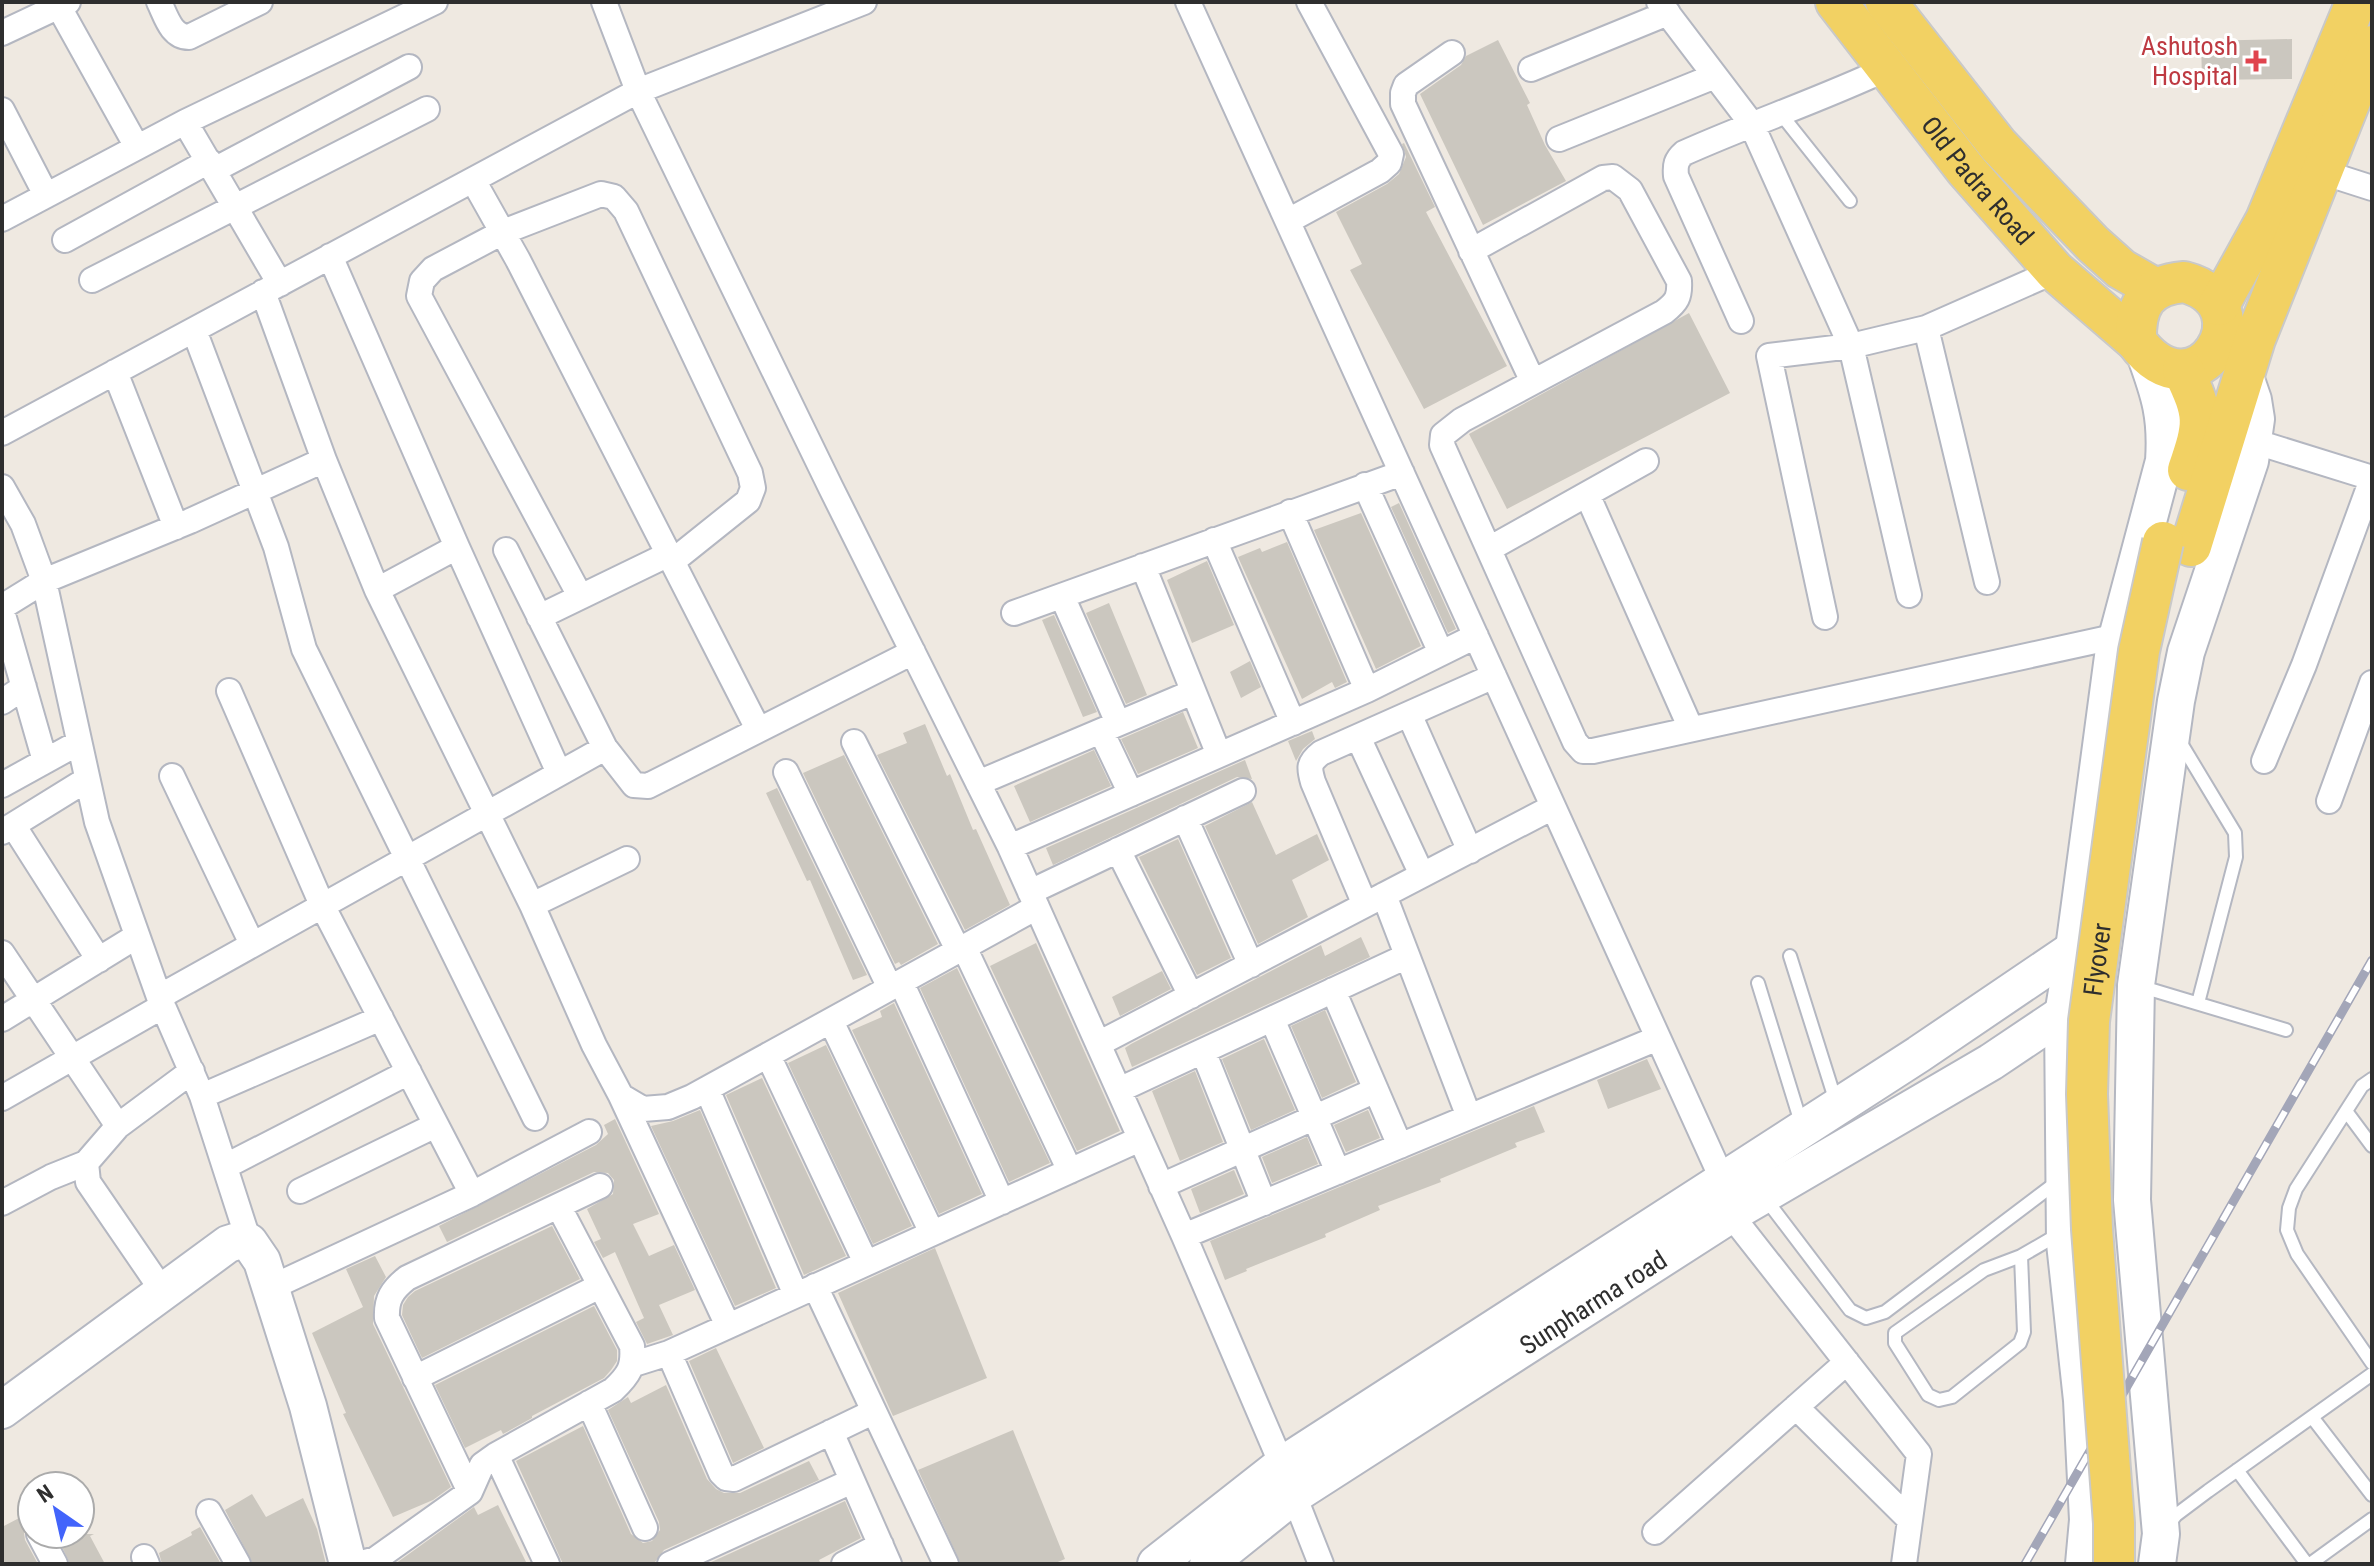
<svg xmlns="http://www.w3.org/2000/svg" width="2374" height="1566" font-family="'Roboto Condensed',sans-serif">
<rect width="100%" height="100%" fill="#efe9e1"/>
<!-- building -->
<path fill="#cbc7bf" d="M2292,39V79L2202,80L2201,41Z
M1498,40L1530,103L1527,105L1545,145L1566,181L1483,225L1420,94L1461,65L1466,56Z
M1404,143L1435,207L1426,212L1507,366L1424,409L1350,270L1362,264L1336,212L1387,184L1399,174L1406,157L1402,144Z
M1689,313L1730,393L1507,509L1469,434Z
M1399,503L1456,629L1448,633L1391,507Z
M1361,513L1421,646L1376,669L1314,530Z
M1287,542L1347,682L1335,688L1332,682L1302,699L1238,557L1260,548L1262,552Z
M1207,561L1234,625L1192,643L1167,580Z
M1109,603L1147,695L1126,704L1086,613Z
M1054,615L1097,712L1083,717L1042,620Z
M1250,661L1261,687L1241,698L1230,672Z
M1183,712L1198,748L1138,774L1121,739Z
M925,724L947,776L950,774L973,830L976,829L1010,905L965,930L877,755L907,743L903,733Z
M1312,731L1315,739L1303,749L1296,761L1288,741Z
M1094,750L1111,786L1030,822L1014,786Z
M844,755L938,944L901,965L899,962L895,964L803,773Z
M1245,760L1252,779L1237,777L1053,865L1046,848Z
M777,788L867,975L853,980L810,880L807,881L766,793Z
M1252,802L1276,855L1317,834L1329,860L1292,880L1308,917L1258,944L1205,826Z
M1178,839L1231,958L1197,975L1139,857Z
M1361,937L1370,957L1132,1067L1125,1048L1131,1044L1321,945L1325,956Z
M1036,943L1120,1131L1077,1151L990,966Z
M957,968L1050,1163L1009,1182L920,988Z
M1162,971L1171,989L1120,1016L1112,997Z
M894,1003L982,1194L939,1214L852,1030L882,1017L880,1011Z
M1325,1010L1356,1082L1322,1098L1291,1026Z
M1264,1039L1295,1110L1251,1130L1222,1059Z
M826,1045L912,1226L873,1244L788,1063Z
M1647,1059L1661,1089L1608,1109L1597,1080Z
M1195,1071L1223,1142L1180,1161L1152,1091Z
M762,1078L846,1256L804,1275L726,1095Z
M1534,1106L1545,1132L1515,1143L1517,1147L1440,1179L1441,1182L1378,1206L1380,1210L1325,1234L1326,1237L1246,1269L1247,1271L1225,1280L1210,1241Z
M700,1110L776,1288L735,1306L651,1126L673,1121Z
M1368,1110L1380,1138L1346,1152L1334,1125Z
M615,1119L659,1214L633,1224L649,1256L674,1245L695,1290L659,1305L673,1335L647,1344L636,1322L644,1318L615,1252L603,1258L594,1242L601,1239L587,1209L613,1194L614,1180L608,1173L594,1172L447,1242L439,1226L596,1145L608,1134L604,1125Z
M1307,1137L1318,1164L1272,1183L1262,1157Z
M1234,1170L1244,1194L1200,1213L1191,1189Z
M552,1226L580,1279L422,1358L402,1315L403,1305L408,1297L415,1291Z
M935,1248L987,1378L893,1416L838,1293Z
M375,1256L386,1277L374,1296L373,1324L451,1487L433,1500L393,1517L343,1414L346,1413L312,1333L363,1307L346,1269Z
M594,1306L617,1350V1361L611,1370L604,1378L532,1416V1418L503,1434L501,1430L465,1448L435,1385Z
M716,1348L764,1448L733,1463L689,1361Z
M666,1385L707,1479L716,1489L724,1493H740L809,1461L819,1480L664,1550L655,1562L650,1564H563L516,1461L583,1426L631,1534L643,1543L652,1541L660,1530L659,1522L608,1410L628,1397L631,1403Z
M1013,1430L1065,1559L1053,1564H961L918,1470Z
M252,1494L266,1517L303,1498L317,1529L326,1564H253L225,1510Z
M845,1501L861,1538L819,1560L821,1564H707Z
M498,1505L527,1564H395L474,1507L478,1515Z
M23,1516L28,1525L24,1533L25,1540L38,1564H2V1527Z
M200,1527L221,1564H162L159,1553L192,1535L191,1532Z
M56,1534H94L90,1536L105,1564H70Z"/>
<g fill="none" stroke-linecap="round" stroke-linejoin="round">
<defs>
<path id="lane" d="M1780,113L1850,201
M2179,740L2235,833L2236,857L2198,1003
M1790,956L1836,1102
M1758,983L1802,1126
M2139,986L2286,1030
M2372,1079L2362,1086L2296,1189L2289,1208L2287,1230L2297,1254L2372,1363
M2346,1111L2372,1146
M1765,1198L1850,1310L1866,1318L1885,1312L2057,1182
M2021,1256L2024,1332L2020,1343L1952,1397L1939,1400L1928,1395L1895,1343V1333L1984,1270L2021,1256L2059,1234
M2312,1417L2372,1495
M2237,1470L2307,1564
M2168,1525L2176,1515L2208,1491L2372,1374
M2310,1564L2372,1519"/>
<path id="street" d="M159,2C166,16 171,37 189,37L260,2
M604,2L638,91L831,488L1010,847L1184,1236L1282,1465L1321,1564
M1188,2L1729,1194
M1659,2L1751,123L1851,346L1909,595
M59,7L137,147
M2,33L68,2
M1452,53L1406,85L1403,93V104L1533,382
M1531,69L1668,13
M2,110L46,195
M185,122L280,284
M1559,139L1715,76
M214,170L409,67
M2322,172L2372,188
M473,180L518,260L758,729
M2,219L185,122L435,2
M1288,221L1380,171L1389,163L1391,154L1309,2
M65,240L209,161
M1471,251L1603,178L1613,177L1630,190L1679,281C1680,297 1677,302 1664,312L1462,420L1443,435L1442,445L1575,742L1583,751H1593L2118,636
M330,256L457,547L559,773
M92,280L427,109
M263,292L324,460
M1741,321L1676,176C1675,165 1676,160 1684,153C1751,123 1820,100 1886,69
M1926,328L1987,582
M194,330L276,547L304,649L535,1118
M115,372L176,527
M2,433L638,91L864,2
M2253,441L2372,478
M1365,485L1441,653
M2,487L23,524L44,581L97,822L159,997L202,1096L249,1242
M1587,494L1691,729
M1290,512L1367,690
M1214,540L1293,723
M1489,549L1646,461
M506,550L605,748L634,785L648,786L913,652
M1143,566L1219,755
M377,590L532,905L594,1045L621,1096L643,1109L668,1107L692,1097L1037,907
M580,596L419,296L422,281L433,269L503,232L601,194L614,197L626,211L750,473L753,488L748,501L673,561
M1062,596L1118,723
M2,607L44,581L190,521L324,460L377,590L457,547
M2,611L45,761
M1014,613L1402,473
M539,617L669,554
M1825,617L1769,356L1851,346L1926,328L2055,271
M229,691L322,905L472,1194
M2,702L24,687
M1409,714L1470,851
M1101,731L1131,794
M1358,737L1422,875
M854,742L958,950
M2264,761L2304,665L2372,479
M786,772L890,988
M172,776L252,944
M978,783L1193,692
M2,785L78,743
M2329,801L2372,683
M1185,818L1251,965
M13,825L99,960
M2,832L86,780
M1010,847L1367,690L1476,636
M1118,850L1191,996
M1030,892L1243,791
M1384,895L1469,1117
M532,905L627,859
M1365,905L1313,782C1309,768 1308,763 1321,753L1494,676
M964,947L1070,1171
M2,953L118,1126
M901,982L1002,1202
M1333,990L1400,1146
M159,997L605,748
M2,1019L137,936
M1272,1019L1338,1172
M831,1021L932,1233
M1098,1044L1553,807
M1203,1051L1264,1203
M768,1055L866,1263
M707,1089L796,1295
M1119,1090L1407,956
M202,1096L381,1018
M621,1096L728,1326
M2,1098L163,1006
M226,1166L409,1072
M1161,1186L1376,1090
M300,1191L436,1125
M2,1203L51,1177L86,1163
M1731,1215L1919,1454L1904,1564
M1184,1236L1658,1038
M815,1286L946,1564
M270,1288L472,1194L589,1132
M164,1293L88,1182L86,1163L118,1126L192,1071
M669,1353L721,1473L726,1478L734,1479L873,1412
M634,1364L669,1353L1140,1139
M415,1378L600,1286
M589,1403L645,1528
M1796,1407L1910,1520
M831,1432L889,1564
M496,1455L547,1564
M470,1492L387,1318C386,1299 392,1290 407,1278L600,1186
M209,1512L238,1564
M1655,1532L1847,1362
M39,1534L55,1564
M144,1557L147,1564
M357,1564L376,1559L470,1492L482,1465L496,1455L613,1390C629,1375 634,1367 632,1346L559,1207
M670,1564L852,1481
M844,1564L881,1545"/>
<g id="secondary">
<path d="M2,1410L228,1244L241,1240L249,1242L262,1261L308,1406L348,1564"/>
<path d="M1156,1564L1282,1465L1919,1054L2074,949"/>
<path id="s1" d="M1208,1564L1294,1495L1736,1211L1991,1062L2076,1005"/>
<path d="M2084,1564L2088,1520L2082,1400L2065,1243L2063,1015L2074,949L2114,649L2164,461C2167,417 2160,395 2145,354"/>
<path d="M2157,1564L2161,1534L2132,1200L2136,985L2176,701L2186,652L2250,461L2256,419L2253,400L2244,374"/>
</g>
<g id="primary">
<path id="s2" d="M1836,2L1966,170L2055,271L2136,341"/>
<path d="M1886,2L1998,145L2093,244L2121,269L2156,289"/>
<path d="M2184,282C2270,304 2196,423 2136,341C2135,306 2146,285 2184,282Z"/>
<path d="M2219,305L2266,220L2356,2"/>
<path d="M2183,370C2205,416 2204,423 2188,470"/>
<path d="M2191,546L2255,339L2372,46"/>
</g>
</defs>
<!-- lane casing -->
<use href="#lane" stroke="#b4b7c1" stroke-width="16"/>
<!-- street casing -->
<use href="#street" stroke="#b4b7c1" stroke-width="28"/>
<!-- secondary casing -->
<use href="#secondary" stroke="#b4b7c1" stroke-width="40"/>
<!-- primary casing -->
<use href="#primary" stroke="#c9c9c9" stroke-width="44"/>
<!-- lane -->
<use href="#lane" stroke="#fff" stroke-width="12"/>
<!-- street -->
<use href="#street" stroke="#fff" stroke-width="24"/>
<!-- secondary -->
<use href="#secondary" stroke="#fff" stroke-width="36"/>
<!-- primary -->
<use href="#primary" stroke="#f2d163" stroke-width="40"/>
<defs>
<path id="rail" d="M2025,1564L2372,960"/>
</defs>
<!-- rail casing -->
<use href="#rail" stroke="#a3a6b8" stroke-width="9"/>
<!-- rail -->
<use href="#rail" stroke="#fff" stroke-width="6" stroke-dasharray="18" stroke-linecap="butt"/>
<defs>
<g id="primary-bridge">
<path id="s3" d="M2114,1564V1523L2092,1229L2087,1094L2089,1021L2139,651L2163,542"/>
</g>
</defs>
<!-- primary-bridge casing -->
<use href="#primary-bridge" stroke="#c9c9c9" stroke-width="44" stroke-linecap="butt"/>
<!-- primary-bridge -->
<use href="#primary-bridge" stroke="#f2d163" stroke-width="40"/>
</g>
<!-- markers -->
<path fill="#e0444e" stroke="#fff" stroke-width="3" d="M2252 49h8v8h8v8h-8v8h-8v-8h-8v-8h8z"/>
<g text-anchor="middle" stroke-width="6" stroke-linejoin="round" paint-order="stroke">
<!-- health labels -->
<g font-size="26" fill="#be3a42" stroke="#fff" text-anchor="end">
<text x="2238" y="55">Ashutosh<tspan x="2238" dy="30">Hospital</tspan></text>
</g>
<!-- street labels -->
<g font-size="26" fill="#2e2e2e" stroke="#fff">
<text dy="9" stroke="none"><textPath href="#s2" startOffset="228">Old Padra Road</textPath></text>
<text dy="9" stroke="none"><textPath href="#s3" startOffset="606">Flyover</textPath></text>
<text dy="9" stroke="none"><textPath href="#s1" startOffset="466">Sunpharma road</textPath></text>
</g>
</g>
<!-- border -->
<rect width="2374" height="1566" fill="none" stroke="#2e2e2e" stroke-width="8"/>
<!-- north arrow -->
<g transform="translate(56 1510) rotate(326)"><circle r="38" fill="#ffffff" stroke="#ababab" stroke-width="2"/>
<path d="M0-6L14 30L0 20L-14 30Z" fill="#4264fb"/>
<text y="-12" font-size="22" font-weight="bold" text-anchor="middle" fill="#2e2e2e">N</text>
</g>
</svg>
